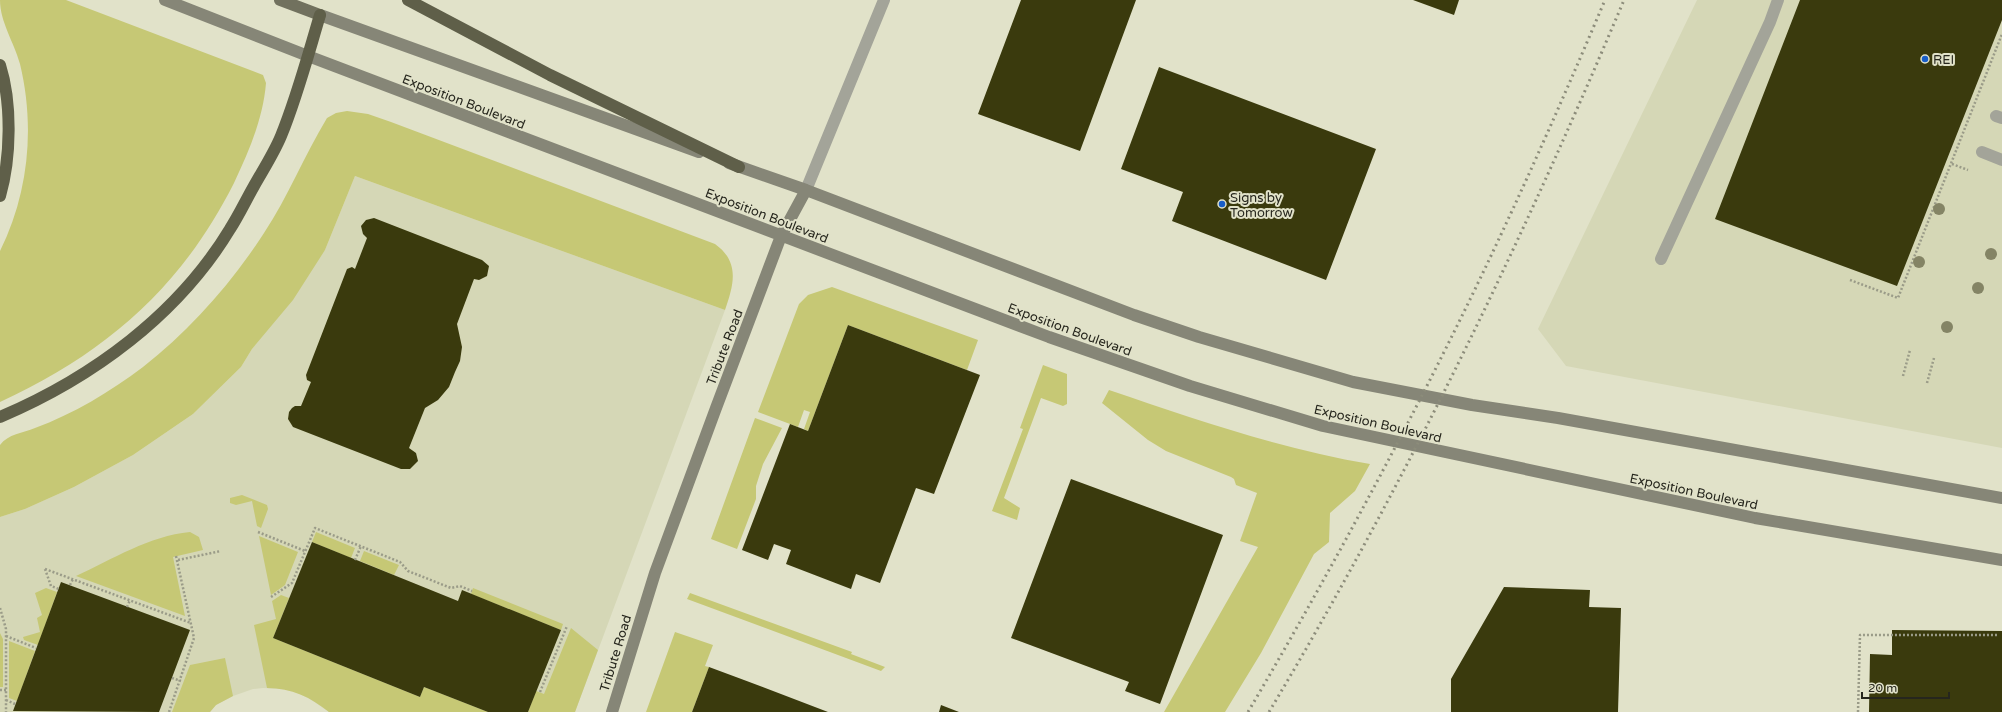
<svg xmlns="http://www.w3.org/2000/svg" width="2002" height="712" font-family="'Varela Round',sans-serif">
<rect width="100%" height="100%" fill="#e1e2c9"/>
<!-- built -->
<path fill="#d5d7b6" d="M1697,0H2002V448L1566,366L1538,329Z
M355,176L725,310L575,712H329L310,699L298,693L287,689L263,688L253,689L233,696L216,705L210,712H0V517L25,509L74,487L133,455L193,414L241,367L252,349L325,250Z"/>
<!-- green -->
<path fill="#c6c875" d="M0,0H66L263,75L266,83C263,119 249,151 234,183C181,288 106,353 0,402V251C29,193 35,126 20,64C14,42 0,22 0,0Z
M347,111L368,114L391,122L715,244C740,262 734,284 725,310L355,176L325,250L293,300L252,349L241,367L193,414L133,455L74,487L25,509L0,517V445C8,434 23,433 35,428C73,414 110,392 143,367C190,330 231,284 264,233C288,197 304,156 327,118L336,113Z
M832,287L978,340L967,370L848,325L808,431L804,429L810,412L804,410L798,427L758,412L799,304L808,295Z
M1043,365L1067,374V404L1063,406L1041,398L1004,498L1020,508L1017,520L992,511L1023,429L1020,428Z
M1109,390C1194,419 1281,449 1370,464L1355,491L1330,513L1329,542L1314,554L1261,653L1225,712H1164L1258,547L1240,541L1257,493L1236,485L1234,479L1231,477L1166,451L1148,440L1102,403Z
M755,418L782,428L763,464L756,486V499L737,549L711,539Z
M242,495L267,505L268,509L261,528L257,526L252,501L236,505L230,503V498Z
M190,532L199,537L203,550L173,557L185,616L76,576C113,559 149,536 190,532Z
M316,532L355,548L351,558L312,542Z
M259,536L298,552L285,585L271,595Z
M364,551L399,565L394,575L360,561Z
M46,588L57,592L38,645L24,640L23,637L40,632L37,618L42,615L35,593Z
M473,588L563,624L561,630L471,594Z
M690,593L852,652L851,654L885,667L881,671L687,599Z
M281,595L289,598L273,638L420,697L424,687L488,712H329C310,697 292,688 267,688L254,625L276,619L272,601Z
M571,628L598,650L575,712H528L536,691L544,694Z
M675,632L713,645L705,666L709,667L692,712H646Z
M0,633L3,639V687H0Z
M9,641L35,651L17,701L9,698Z
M225,658L233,696L216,705L210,712H172L190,665Z"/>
<!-- building -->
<path fill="#3a3a0d" d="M1021,0H1136L1080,151L978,114Z
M1413,0H1459L1454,15Z
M1800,0H2002V20L1897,286L1715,219Z
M1159,67L1376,149L1326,280L1172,221L1183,192L1121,169Z
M374,218L482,260L489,266L487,276L479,280L474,279L457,324L462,347L460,361L455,372L449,387L438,400L425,408L409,448L416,453L418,461L410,469H401L293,427L288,419L289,412L292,408L295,406H301L311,382L307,380L306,375L347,269L352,267L355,269L367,238L363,234L361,226L366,220Z
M848,325L980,375L934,494L916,488L880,583L856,574L851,589L786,564L791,550L774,544L768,560L742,550L790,424L808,431Z
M1071,479L1223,535L1160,704L1125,691L1129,682L1011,638Z
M312,542L458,601L462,590L561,630L528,712H488L424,687L420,697L273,638Z
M61,582L190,630L159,712L13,711Z
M1504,587L1590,590L1589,607L1621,608L1618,712H1451V679Z
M1892,630L2002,631V712H1869L1870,654L1892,655Z
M709,667L744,680L828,712H692Z
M941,705L959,712H939Z"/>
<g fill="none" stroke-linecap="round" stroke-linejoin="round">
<!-- path -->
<path stroke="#9a9b88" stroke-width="2.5" stroke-dasharray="2 2" stroke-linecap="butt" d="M1952,164L1968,170
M1850,280L1898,298L2002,34
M1903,376L1910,350
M1927,383L1934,358
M258,532L305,551
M178,560L221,551
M355,560L361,546
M45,569L191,623
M45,569L51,586L59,589
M70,585L73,579
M271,597L292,583L315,528L400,562L408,571L451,588L460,586L472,591
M127,607L130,600
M0,608L6,629V712
M6,636L36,648
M172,678L181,681
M0,690H6
M540,692L567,626
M6,700L15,704
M169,712L194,638L176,556
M1858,712L1860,635H1998"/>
<!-- lane -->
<path stroke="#a3a499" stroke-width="12" d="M1996,116L2002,118
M1982,152L2002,160
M1661,259L1770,22L1778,0"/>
<!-- street -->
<path stroke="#a3a499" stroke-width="12" d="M806,190L884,0"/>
<!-- secondary -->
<path stroke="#868677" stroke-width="12" d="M165,0L308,56L1049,337L1190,386L1323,426L1755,518L2002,560
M320,15L699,152
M729,163L806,190L1134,315L1199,337L1353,382L1472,405L1558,418L2002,498
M612,712L655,573L716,408L781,236L806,190"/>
<!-- primary -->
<path stroke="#71715e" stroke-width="12" d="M280,0L320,15"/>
<!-- highway -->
<path stroke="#5f5f49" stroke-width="12" d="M408,0L550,75L739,167
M0,65C12,103 11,158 0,196
M0,417C92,378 178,315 230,229C239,215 246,200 254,186C263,170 274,153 281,136C297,97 308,55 320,15"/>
<!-- rail -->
<path stroke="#8c8c7a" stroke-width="3" stroke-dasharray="2 4" stroke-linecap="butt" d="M1248,712C1322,586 1391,459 1456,328C1509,221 1558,111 1605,0
M1269,712C1405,484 1521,244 1624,0"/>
</g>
<!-- trees -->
<g fill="#848465">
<circle cx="1939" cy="209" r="6"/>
<circle cx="1991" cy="254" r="6"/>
<circle cx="1919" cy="262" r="6"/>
<circle cx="1978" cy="288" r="6"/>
<circle cx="1947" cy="327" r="6"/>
</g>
<!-- markers -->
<g fill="#185ec9" stroke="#e1e2c9" stroke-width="1.5">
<circle cx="1925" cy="59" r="4"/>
<circle cx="1222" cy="204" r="4"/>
</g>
<g text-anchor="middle" stroke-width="4" stroke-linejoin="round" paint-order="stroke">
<!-- poi labels -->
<g font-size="13" fill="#26261d" stroke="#e1e2c9" text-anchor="start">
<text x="1933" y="64">REI</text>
<text x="1230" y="202">Signs by<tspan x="1230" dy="15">Tomorrow</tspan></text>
</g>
<!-- street labels -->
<g font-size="13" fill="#26261d" stroke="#e1e2c9">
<text transform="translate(464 101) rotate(21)" y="5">Exposition Boulevard</text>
<text transform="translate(767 215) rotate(21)" y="5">Exposition Boulevard</text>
<text transform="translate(1070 329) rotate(20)" y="5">Exposition Boulevard</text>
<text transform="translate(724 347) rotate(-69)" y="5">Tribute Road</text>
<text transform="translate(1378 423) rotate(13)" y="5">Exposition Boulevard</text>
<text transform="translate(1694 491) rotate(12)" y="5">Exposition Boulevard</text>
<text transform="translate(615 653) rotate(-73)" y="5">Tribute Road</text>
</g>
</g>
<!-- scale -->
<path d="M1862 692v6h87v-6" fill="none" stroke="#26261d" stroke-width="2"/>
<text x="1868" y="692" font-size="12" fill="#26261d" stroke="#e1e2c9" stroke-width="3" paint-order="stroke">20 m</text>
</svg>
